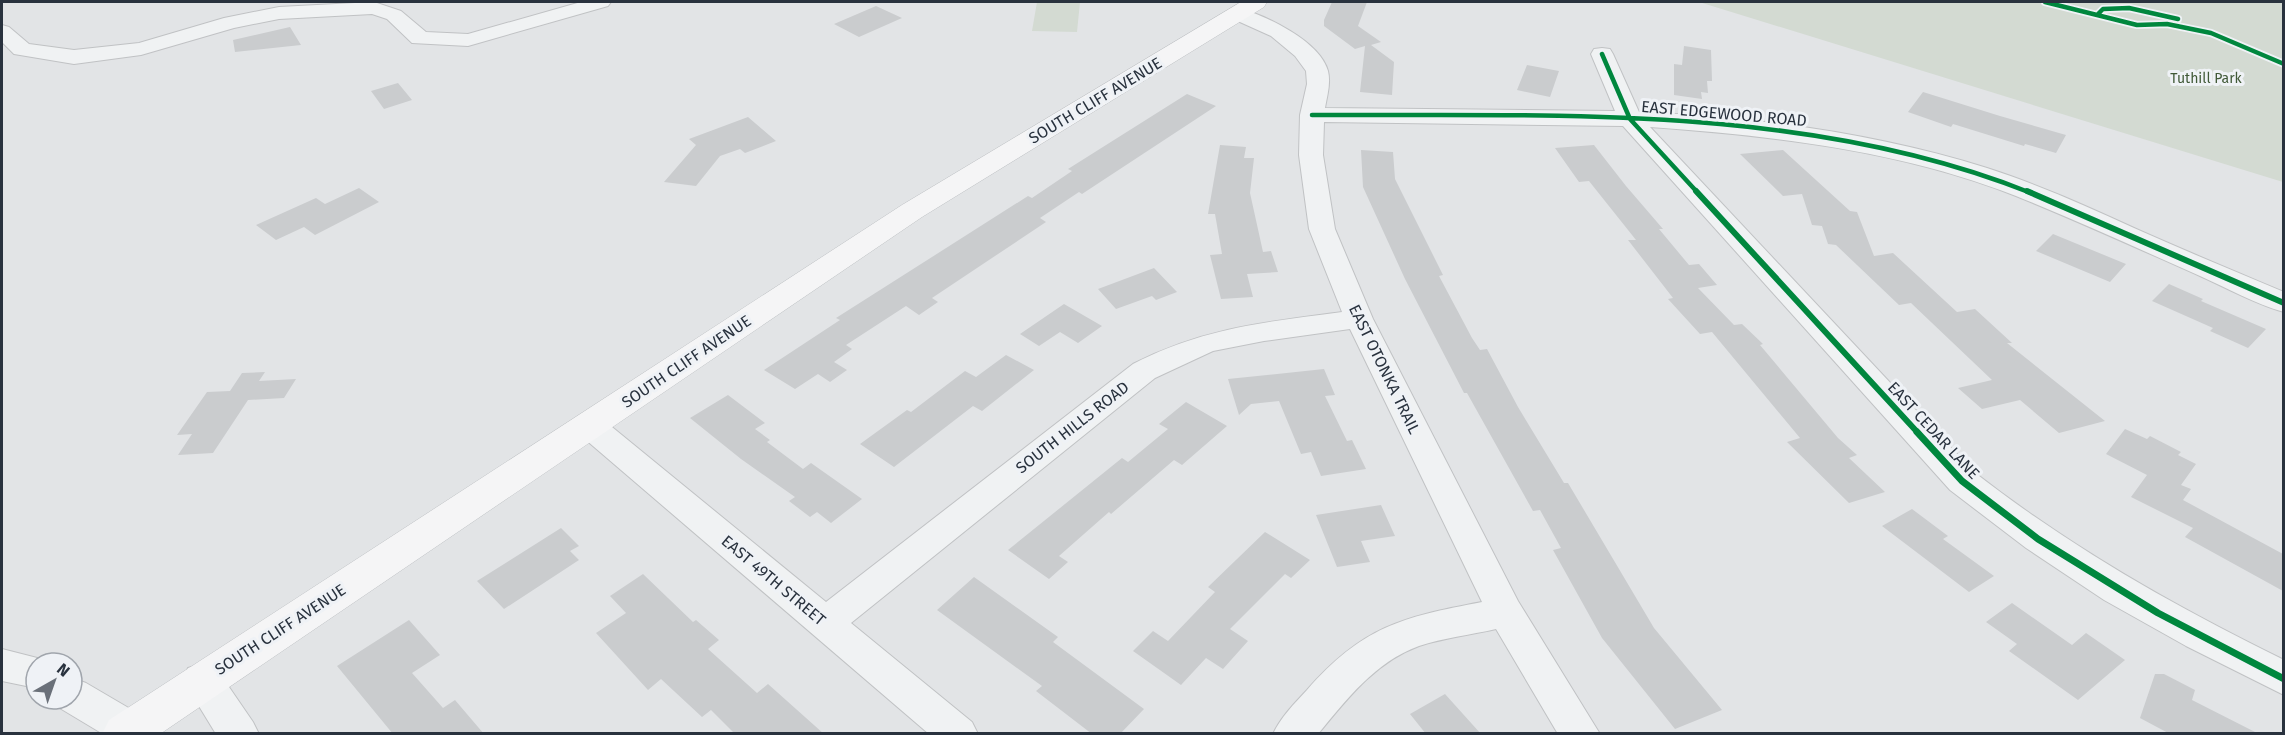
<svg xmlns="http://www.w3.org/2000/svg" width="2285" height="735" font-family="'Fira Sans',sans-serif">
<rect width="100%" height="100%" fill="#e2e4e6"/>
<!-- green -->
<path fill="#d3dad2" d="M1037,2H1080L1077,32L1032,31Z
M1699,2H2283V182Z"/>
<!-- building -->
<path fill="#caccce" d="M1332,2H1367L1358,26L1381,42L1371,45L1394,62L1392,95L1360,92L1365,46L1355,49L1324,26V20Z
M876,6L902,18L859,37L834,24Z
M290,27L301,45L235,52L233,40Z
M1684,46L1711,50L1712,81H1707L1708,93L1701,92L1702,99L1674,95V64L1682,65Z
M1527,65L1559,71L1550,97L1517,90Z
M398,83L412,100L384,109L371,91Z
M1923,92L2000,116L2066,135L2056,153L2025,144L2024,146L1953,124L1951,127L1908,112Z
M1187,94L1216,106L1082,194L1079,192L1040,218L1046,222L932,298L938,302L919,315L906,306L846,345L852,349L834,362L847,370L830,382L818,374L795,389L764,370L840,320L836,318L1028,196L1032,198L1072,171L1068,169Z
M748,117L776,141L745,153L740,149L720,156L696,186L664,182L696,145L689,139Z
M1220,145L1246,147L1244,158H1254L1250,193L1263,252L1271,251L1278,272L1247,274L1253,297L1221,299L1210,255L1222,254L1215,214H1208Z
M1594,145L1626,186L1663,229H1659L1689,265L1699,264L1717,285L1698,288L1734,325L1742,324L1763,344L1760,345L1838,438L1857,455L1849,458L1885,492L1849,503L1787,442L1800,438L1712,332L1700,334L1668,299L1673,298L1628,240H1636L1589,181L1579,182L1555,148Z
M1361,150L1393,152L1395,179L1443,275L1439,276L1472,338L1480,350L1487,349L1518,407L1564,483H1568L1654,628L1722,710L1675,729L1602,638L1553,550L1561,548L1540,510L1533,511L1467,393H1464L1405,279L1363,187Z
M1783,150L1850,211L1857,212L1874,256L1893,253L1957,312L1975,309L2012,343H2007L2105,421L2059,433L2020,400L1982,409L1958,388L1992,380L1911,303L1899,305L1836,245L1828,244L1822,226L1812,225L1802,194L1783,196L1740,154Z
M359,188L379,202L315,235L304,227L276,240L256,225L316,198L325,204Z
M2053,234L2126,264L2110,282L2036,251Z
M1154,268L1177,292L1156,300L1152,296L1116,309L1098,289Z
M2169,284L2203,299L2201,301L2266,329L2248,348L2210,331L2213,328L2152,301Z
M1064,304L1102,326L1078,343L1060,332L1039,346L1020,334Z
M1006,355L1034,370L982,411L973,406L894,467L860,444L907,410L911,412L965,371L976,377Z
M1324,369L1335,395L1325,396L1347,441L1352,440L1366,469L1321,476L1311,452L1301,454L1279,401L1251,404L1239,415L1228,379Z
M265,372L259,381L296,379L284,398L248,400L213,453L178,455L192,434L177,435L207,392L230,391L242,373Z
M728,395L765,423L755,429L770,440L767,442L803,469L811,463L862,499L831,523L817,512L810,517L789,501L795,497L741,459L690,418Z
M1186,402L1227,426L1182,465L1174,460L1111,514L1109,512L1059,556L1068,562L1049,579L1008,550L1122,458L1128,462L1168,429L1159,424Z
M2125,429L2147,439L2150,436L2181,452L2178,455L2196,464L2181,485L2191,489L2183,500L2283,554V591L2185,537L2193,528L2131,497L2147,475L2106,454Z
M1381,505L1395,536L1361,541L1370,562L1337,567L1316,515Z
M1912,509L1948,536L1943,539L1994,576L1969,592L1882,526Z
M561,528L579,546L570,551L579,560L504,609L477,581Z
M1265,532L1310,560L1291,578L1285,574L1230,629L1248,641L1223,669L1206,658L1181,685L1133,651L1153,631L1168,641L1215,592L1208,587Z
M643,574L693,622L696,620L719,640L708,649L757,693L768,684L824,734H735L711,710L702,717L661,679L648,690L596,633L626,613L610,596Z
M974,577L1058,637L1053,642L1144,709L1120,734H1092L1036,691L1042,686L937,610Z
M2012,603L2072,645L2086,633L2125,660L2078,700L2009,651L2017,644L1986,622Z
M409,620L440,655L412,673L443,708L455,700L484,734H393L337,666Z
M2155,674H2164L2195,690L2192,700L2259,734H2170L2140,718Z
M1445,694L1481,734H1426L1410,714Z"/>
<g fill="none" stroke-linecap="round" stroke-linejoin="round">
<defs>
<path id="minor" d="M374,2L401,11L426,32L468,34L581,2H611L608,6L468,46L412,43L387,19L372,14L279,19L234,28L141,55L74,64L14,54L2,42V25L9,27L29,44L74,50L139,43L224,18L279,7Z
M1238,8C1265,15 1320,41 1328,71C1331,83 1327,96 1325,108L1615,111L1591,54L1594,49L1602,48L1610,49L1613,54L1639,112C1756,117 1875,133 1987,168C2037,184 2086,206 2134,228C2183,250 2234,271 2284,292V312C2255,304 2227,288 2200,276C2139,249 2078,221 2016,196C1899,150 1774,136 1650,127L1974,472C2070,547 2174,606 2284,660V695L2186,646L2104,600L2026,548L1950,490L1623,126L1324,122L1323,155L1335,229L1373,319L1518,601L1600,734H1558L1496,629C1470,635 1443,638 1419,646C1375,662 1347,699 1318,734H1273C1281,717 1294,704 1307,690C1362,627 1402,617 1482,602L1350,329L1264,341L1213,351L1155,378L851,623L972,722L978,734H929L579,434L574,426L579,418L590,415L601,418L826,602L1133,364C1203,328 1266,322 1342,312L1309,229L1299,155L1300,115L1307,84L1306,71L1295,56L1271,36L1231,18L1228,14L1231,10Z
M2,649L49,661L51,663H36V688L2,681Z
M202,664L216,668L253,722L259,734H216L183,680L188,668Z
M72,678L86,683L144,717L150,729L148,734H103L58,707L55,699H72Z"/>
<path id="major" d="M1241,2H1267L1264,7L922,217L160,734H102L109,720L902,205Z"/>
</defs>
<!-- minor casing -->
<use href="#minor" stroke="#c0c2c4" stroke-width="2"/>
<!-- major casing -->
<use href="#major" stroke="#bec1c4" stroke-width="1"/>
<!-- minor -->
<use href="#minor" fill="#f0f2f3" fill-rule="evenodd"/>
<!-- major -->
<use href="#major" fill="#f5f5f6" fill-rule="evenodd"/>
<defs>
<path id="cycleway-far2" d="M2045,2L2137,25L2167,24L2211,33L2284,64
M2097,15L2103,9L2129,8L2178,19
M1602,54L1630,119L1698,193
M1312,115C1549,116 1807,103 2031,193"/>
<path id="cycleway-far1" d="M1696,191L1919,434
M2027,191L2284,303"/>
<path id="cycleway" d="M1917,432L1962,481L2038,539L2158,613L2284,679"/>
</defs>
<!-- cycleway-far2 casing -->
<use href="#cycleway-far2" stroke="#eff2f6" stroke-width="8"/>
<!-- cycleway-far1 casing -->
<use href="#cycleway-far1" stroke="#eff2f6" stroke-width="10"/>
<!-- cycleway casing -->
<use href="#cycleway" stroke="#eff2f6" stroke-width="10"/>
<!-- cycleway-far2 -->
<use href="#cycleway-far2" stroke="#00873e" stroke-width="4.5"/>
<!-- cycleway-far1 -->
<use href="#cycleway-far1" stroke="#00873e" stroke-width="6"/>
<!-- cycleway -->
<use href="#cycleway" stroke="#00873e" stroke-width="7"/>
</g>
<g text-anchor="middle" stroke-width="6" stroke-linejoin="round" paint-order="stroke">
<!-- far-park labels -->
<g font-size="14" fill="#405937" stroke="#eff2f6">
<text x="2206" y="83">Tuthill Park</text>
</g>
<!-- street labels -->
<g font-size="16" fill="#29323e" stroke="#eff2f6">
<text transform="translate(1095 100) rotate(-31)" y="6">SOUTH CLIFF AVENUE</text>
<text transform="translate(1724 113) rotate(5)" y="6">EAST EDGEWOOD ROAD</text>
<text transform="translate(686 361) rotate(-34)" y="6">SOUTH CLIFF AVENUE</text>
<text transform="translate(1385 369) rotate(64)" y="6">EAST OTONKA TRAIL</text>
<text transform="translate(1072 427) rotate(-38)" y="6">SOUTH HILLS ROAD</text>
<text transform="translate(1934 430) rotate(47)" y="6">EAST CEDAR LANE</text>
<text transform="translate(774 580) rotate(40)" y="6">EAST 49TH STREET</text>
<text transform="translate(280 629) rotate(-33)" y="6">SOUTH CLIFF AVENUE</text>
</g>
</g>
<!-- border -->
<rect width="2285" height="735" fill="none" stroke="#29323e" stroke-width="6"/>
<!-- north arrow -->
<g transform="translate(54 681) rotate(40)"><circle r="28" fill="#eff2f6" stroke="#a0a5ac" stroke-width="1.5"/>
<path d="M0-4.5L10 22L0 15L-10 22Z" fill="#6a7079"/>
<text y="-9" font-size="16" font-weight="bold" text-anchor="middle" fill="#29323e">N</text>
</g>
</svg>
